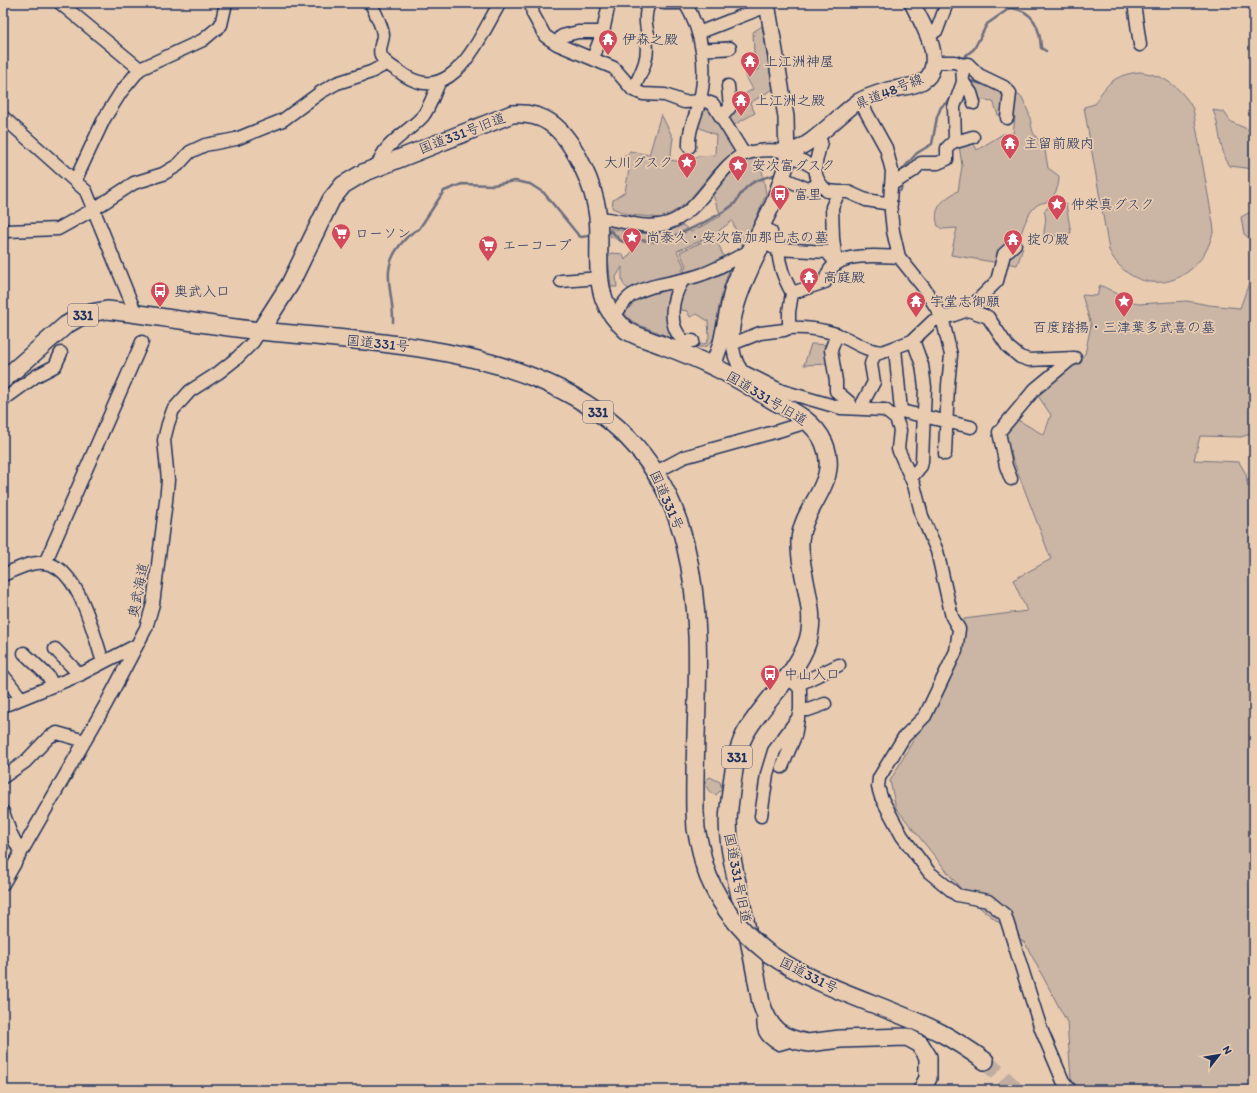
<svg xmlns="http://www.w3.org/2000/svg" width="1257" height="1093" font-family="Itim,'Klee One',sans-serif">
<rect width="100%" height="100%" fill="#e9ccb0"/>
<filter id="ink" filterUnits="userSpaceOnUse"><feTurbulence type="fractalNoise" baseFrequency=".025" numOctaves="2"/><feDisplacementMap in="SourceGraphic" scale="8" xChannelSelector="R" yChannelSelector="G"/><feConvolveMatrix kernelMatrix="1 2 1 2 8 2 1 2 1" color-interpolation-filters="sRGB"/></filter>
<g filter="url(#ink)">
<!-- green -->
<path fill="#cbb5a4" stroke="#737281" d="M762,26L773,89L750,103L755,113L732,126L721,109L753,89L745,75L760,69L754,54L753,32Z
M1139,72C1163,74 1182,88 1193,109L1214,229C1211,240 1207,253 1198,262C1171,294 1126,287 1109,250L1084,107L1095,104C1106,83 1115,75 1139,72Z
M975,75L1022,97C1024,102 1027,108 1029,114C1033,129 1030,134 1044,144L1048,168L1059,176C1059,186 1056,195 1048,201C1044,203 1039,203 1036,206C1027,213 1023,229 1019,239L1013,241L999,263L951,255L957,228L942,229L938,226C932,208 943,199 958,191L962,166L959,144L972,140L977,150L1003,134H1013L1015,117L998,115L993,101L976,99L973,87Z
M710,108L737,150L714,170L686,204L663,218L630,215L612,208L613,200L625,192L629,169L623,158L630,151L649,155L661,114L673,138L670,160L692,164L697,156L715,155L716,135L696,126L700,112Z
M1213,110L1224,112L1231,122L1254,132V169L1230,166C1218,150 1221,128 1213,110Z
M760,157L766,194L750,234L742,246L732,221L712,236L677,251L684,266L680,275L633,291C620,286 622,280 622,267L616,277L617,287H611L608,257L611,253L623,254L625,260L635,248L610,236V228C637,234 658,238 683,225L691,232L721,216L712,193C726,176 738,159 760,157Z
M1058,199L1066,204L1071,233L1044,238C1043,228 1048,221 1044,211Z
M1254,210V257L1252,241L1244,234L1241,217Z
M715,236L726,262L681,277L686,266L680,252Z
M1018,248H1023L1017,265L1005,263L1007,255Z
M726,269L729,270C725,282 722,294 719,306C716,320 719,354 694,346L707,343L709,337L708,321L697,314L690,317L687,311L677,309L684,284Z
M1254,269V433L1241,437L1200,436L1194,460L1239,462L1246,474L1248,487L1247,480L1254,479V1090H1122L1118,1087L1116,1090H1080L1071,1079L1067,1022L1025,943L969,899L896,808L890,781L960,658L964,619L1027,611L1013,580L1051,559L1004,436L1016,419L1044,435L1051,415L1036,393L1085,354L1091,325L1082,295L1097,296L1100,285L1138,304L1187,301L1209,305L1240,308Z
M671,287L667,321L672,339C657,329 634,328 624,313C634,296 652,292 671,287Z
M811,344L831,345V364L804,365Z
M710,777L720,782L722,789L716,795C708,792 706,789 706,780Z"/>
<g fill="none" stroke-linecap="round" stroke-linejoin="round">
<!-- stream -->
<path stroke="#6c6d7e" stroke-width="2.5" d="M960,60L974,49L987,24L1010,8C1034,10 1040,28 1041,48L1046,51
M967,80L982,84
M903,173L902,170L917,153L932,144L937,117L941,107L952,98
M894,195L901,190L903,182
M605,232L611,231L621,241L630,243L635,239C642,240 649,242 656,241C671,240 722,215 734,204C737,202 738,197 741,194C750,181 760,179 774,175
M393,322C394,293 379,271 400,245C406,238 411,232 419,229L444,191L462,184L493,185L515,181L530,184L544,193L579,236L582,237L593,235"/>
<!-- highway-tunnel -->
<path stroke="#c0ada0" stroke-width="17" stroke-dasharray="17 8" stroke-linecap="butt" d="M985,1061L1016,1090"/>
<defs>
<path id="minor" d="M60,3L140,69
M371,3C374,11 383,27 383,35C383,42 378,48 381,56C386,65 396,69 404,75C451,106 478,41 497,8V3
M531,3L533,14L545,36L557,44L614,68L633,90L643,94L665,95L684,102L705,101L713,104L744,154
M664,3H685
M685,3C703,32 708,71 699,103C695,119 688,130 689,147
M1134,3L1140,45
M698,33L767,6
M929,36L937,30L947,3
M557,44L562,36L578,32H603
M703,50C713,48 721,50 730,48
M593,58L603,32L609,3
M932,62H955L962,65L968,64L979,75L1004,87L1010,93L1007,118
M963,82L971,93L974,103
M633,90C640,74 650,59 646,41L649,37C645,25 644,15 649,3
M860,101L886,148L892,171L890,202L893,231L899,257L924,288L942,317L933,321L912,341L874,355L871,364L874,382L860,408
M3,117L86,191L136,314
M722,117L730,107L728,86
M817,135L821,142C816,163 809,175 827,191L839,192
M955,140L959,141L973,137
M788,157L799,159L815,168
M378,166C382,144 408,133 423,116C430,107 434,93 439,83
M783,178L808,189L815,186L818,181
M75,181L104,119L121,92L140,69L203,40L221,25L226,3
M891,185L913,171L921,163H938L947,159V148L955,140L954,107L963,82L962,65
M599,218C622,219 645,231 668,223C701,213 719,163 745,154C759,149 774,150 788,151
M3,229L7,231L58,229L94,209L134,183L163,174L178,165L190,152L205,145L236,139L283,120L321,92L337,83L371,72L386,64
M772,247L778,249C779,266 784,278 792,293
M778,249L827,252L836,263
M836,263L833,238L832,207L839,192H848L866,200L891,204
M683,280C672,297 666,325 684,341H693
M561,281L600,278
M968,310L988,317L1008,347L1020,357L1029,360L1075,358L1070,360L1035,389L999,432L1006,466L1011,479
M614,316C619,310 625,299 632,295C654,282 680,283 703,274C721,268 734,258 750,251
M837,334L831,350L836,381V391L849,402V408
M732,344L760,333L784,330L789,328
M883,352C864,351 853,340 836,334C820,329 806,327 789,328V312L792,293L825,282C830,250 875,256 899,257
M742,371C715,335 753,266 771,232L763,226
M736,379L742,371L782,391L841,408L885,410L896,419L900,430L898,449L914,485L922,516L937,551L952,617L959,629L956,651L925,716L904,737L879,778L878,787L881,797L902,836L929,872L957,895L988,901L1005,915L1041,1029L1063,1081L1070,1090
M3,400L36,376L55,366L61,353
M901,411L971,427
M894,417L901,411L895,348
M945,454L948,385L951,355L942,317L951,316L968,310L997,281L1004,254L1015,244
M656,472L684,457L778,431L807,422
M912,477L921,466L922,461L925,387L922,365L913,340
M45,563L142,342
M3,575C15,570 31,561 44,563C79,566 94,636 103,662
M55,649L80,675
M24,653L48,676L53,685
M3,675L21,698
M797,685L839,665
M3,706L77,676L137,645
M800,710H808L825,704
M782,767L795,736L798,719
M3,777L25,762L49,737L57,733L85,741
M3,812L10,832L21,853
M761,816L767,774L774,751L798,718L800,710V690L797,685L785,677
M3,884L106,704L146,628L153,604L166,501L168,480L164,440L168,424L173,410L190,391L218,373L237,358L253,342L260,331
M764,1011C762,1028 763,1036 779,1044L793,1040"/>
<path id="major" d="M788,151C809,150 839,114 859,101C868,96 878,93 888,90C901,87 925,87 931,72C940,51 921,21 912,3
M713,366L721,343L732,290L739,272L773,204L787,163L786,117L767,3"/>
<path id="highway" d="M260,331L290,284L331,200L343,185L363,173L512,114C525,113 538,115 549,122C574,138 595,188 598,217C601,244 595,273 604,299C608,310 617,322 626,330C637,337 650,340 662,345C678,351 696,358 712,366C734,376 754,389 774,401C793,411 815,422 824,443C841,483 803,504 800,540C798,574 819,610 807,643C796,675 762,703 745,734C734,755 732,784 729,808C725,841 736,874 742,906C749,938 755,970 761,1003C770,1030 780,1038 808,1043L840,1039L907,1037L920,1044L928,1057V1078L922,1090
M3,380L66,325L85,314L107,310C161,316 216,327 270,332C431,347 638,354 685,544C707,632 693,723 695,812L696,829L704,864
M768,953C821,990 884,1004 941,1033C956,1041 971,1051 985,1061"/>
</defs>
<!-- minor casing -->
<use href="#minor" stroke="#1b2f5e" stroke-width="15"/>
<!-- major casing -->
<use href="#major" stroke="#1b2f5e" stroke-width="18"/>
<!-- highway casing -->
<use href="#highway" stroke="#1b2f5e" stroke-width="20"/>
<!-- minor -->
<use href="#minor" stroke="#e9ccb0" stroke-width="12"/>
<!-- major -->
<use href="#major" stroke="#e9ccb0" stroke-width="15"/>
<!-- highway -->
<use href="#highway" stroke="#e9ccb0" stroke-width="17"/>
<defs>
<path id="highway-bridge" d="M704,864C715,900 739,930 768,953"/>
</defs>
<!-- highway-bridge casing -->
<use href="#highway-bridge" stroke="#1b2f5e" stroke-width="20" stroke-linecap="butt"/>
<!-- highway-bridge -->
<use href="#highway-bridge" stroke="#e9ccb0" stroke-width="17"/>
</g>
</g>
<!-- icons -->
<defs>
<symbol id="temple-pin" viewBox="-11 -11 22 30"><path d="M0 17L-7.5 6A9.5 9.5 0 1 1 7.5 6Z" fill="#d1495b" stroke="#e9ccb0"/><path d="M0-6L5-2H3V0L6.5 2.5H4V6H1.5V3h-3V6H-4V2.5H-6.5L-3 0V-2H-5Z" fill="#fff"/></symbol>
<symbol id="sight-pin" viewBox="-11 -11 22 30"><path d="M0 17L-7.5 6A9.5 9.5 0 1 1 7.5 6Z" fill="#d1495b" stroke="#e9ccb0"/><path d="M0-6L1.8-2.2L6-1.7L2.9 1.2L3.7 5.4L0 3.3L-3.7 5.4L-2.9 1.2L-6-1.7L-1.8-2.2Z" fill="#fff"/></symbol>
<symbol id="bus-pin" viewBox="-11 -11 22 30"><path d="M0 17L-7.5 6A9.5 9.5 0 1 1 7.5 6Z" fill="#d1495b" stroke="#e9ccb0"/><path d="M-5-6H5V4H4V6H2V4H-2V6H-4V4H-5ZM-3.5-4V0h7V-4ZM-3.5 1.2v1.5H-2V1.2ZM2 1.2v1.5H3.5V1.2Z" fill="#fff"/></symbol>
<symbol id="supermarket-pin" viewBox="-11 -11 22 30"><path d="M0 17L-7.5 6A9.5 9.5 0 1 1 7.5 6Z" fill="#d1495b" stroke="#e9ccb0"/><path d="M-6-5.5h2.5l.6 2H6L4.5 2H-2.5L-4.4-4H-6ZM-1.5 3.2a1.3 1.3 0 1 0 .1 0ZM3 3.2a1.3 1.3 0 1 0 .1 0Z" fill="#fff"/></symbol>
</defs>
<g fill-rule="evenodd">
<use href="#temple-pin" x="597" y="28" width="22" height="30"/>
<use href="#temple-pin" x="739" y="50" width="22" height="30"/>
<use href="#temple-pin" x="730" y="89" width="22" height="30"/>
<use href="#temple-pin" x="999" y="132" width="22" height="30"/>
<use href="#sight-pin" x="676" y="151" width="22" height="30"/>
<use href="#sight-pin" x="727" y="154" width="22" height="30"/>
<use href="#bus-pin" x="769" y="183" width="22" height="30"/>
<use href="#sight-pin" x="1046" y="193" width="22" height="30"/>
<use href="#supermarket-pin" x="330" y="222" width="22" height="30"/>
<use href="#sight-pin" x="621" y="226" width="22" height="30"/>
<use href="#temple-pin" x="1002" y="228" width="22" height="30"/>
<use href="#supermarket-pin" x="477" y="234" width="22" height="30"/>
<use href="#temple-pin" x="798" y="266" width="22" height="30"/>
<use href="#bus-pin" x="149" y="280" width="22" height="30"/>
<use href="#temple-pin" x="905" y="290" width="22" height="30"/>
<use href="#sight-pin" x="1113" y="290" width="22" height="30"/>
<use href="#bus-pin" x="759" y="663" width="22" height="30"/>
</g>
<g text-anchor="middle" stroke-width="3.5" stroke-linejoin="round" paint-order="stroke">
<!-- shield labels -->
<g fill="#e9ccb0" stroke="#595e77" stroke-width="1">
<rect x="68" y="304" width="30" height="22" rx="3"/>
<rect x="583" y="401" width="30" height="22" rx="3"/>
<rect x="722" y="746" width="30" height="22" rx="3"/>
</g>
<g font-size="13" font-weight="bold" fill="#1b2f5e">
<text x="83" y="320">331</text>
<text x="598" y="417">331</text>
<text x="737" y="762">331</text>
</g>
<!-- poi labels -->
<g font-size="14" fill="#1b2f5e" stroke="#e9ccb0" text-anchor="start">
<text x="622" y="44">伊森之殿</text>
<text x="764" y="66">上江洲神屋</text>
<text x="755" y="105">上江洲之殿</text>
<text x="1024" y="148">主留前殿内</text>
<text x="673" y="167" text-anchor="end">大川グスク</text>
<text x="752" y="170">安次富グスク</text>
<text x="794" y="199">富里</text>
<text x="1071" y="209">仲栄真グスク</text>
<text x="355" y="238">ローソン</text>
<text x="646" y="242">尚泰久・安次富加那巴志の墓</text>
<text x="1027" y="244">掟の殿</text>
<text x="502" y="250">エーコープ</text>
<text x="823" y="282">高庭殿</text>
<text x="174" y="296">奥武入口</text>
<text x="930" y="306">宇堂志御願</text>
<text x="1124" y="332" text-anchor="middle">百度踏揚・三津葉多武喜の墓</text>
<text x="784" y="679">中山入口</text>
</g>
<!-- street labels -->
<g font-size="14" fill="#1b2f5e" stroke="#e9ccb0">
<text transform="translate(889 91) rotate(-22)" y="5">県道48号線</text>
<text transform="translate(462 133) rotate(-21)" y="5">国道331号旧道</text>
<text transform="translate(378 343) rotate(6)" y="5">国道331号</text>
<text transform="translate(767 398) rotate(31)" y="5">国道331号旧道</text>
<text transform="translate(667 500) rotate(66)" y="5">国道331号</text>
<text transform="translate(138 590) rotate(-79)" y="5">奥武海道</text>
<text transform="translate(738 878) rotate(79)" y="5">国道331号旧道</text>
<text transform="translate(809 975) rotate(27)" y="5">国道331号</text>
</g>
</g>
<!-- margin -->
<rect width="1257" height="1093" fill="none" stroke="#e9ccb0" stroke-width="16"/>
<rect x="8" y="8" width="1241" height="1077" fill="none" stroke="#1b2f5e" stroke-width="1.5" filter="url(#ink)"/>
<!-- north arrow -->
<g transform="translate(1219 1055) rotate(59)" stroke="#e9ccb0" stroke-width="3" paint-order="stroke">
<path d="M0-3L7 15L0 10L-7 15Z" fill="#1b2f5e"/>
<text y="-6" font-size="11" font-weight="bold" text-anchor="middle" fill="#1b2f5e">N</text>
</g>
</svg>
